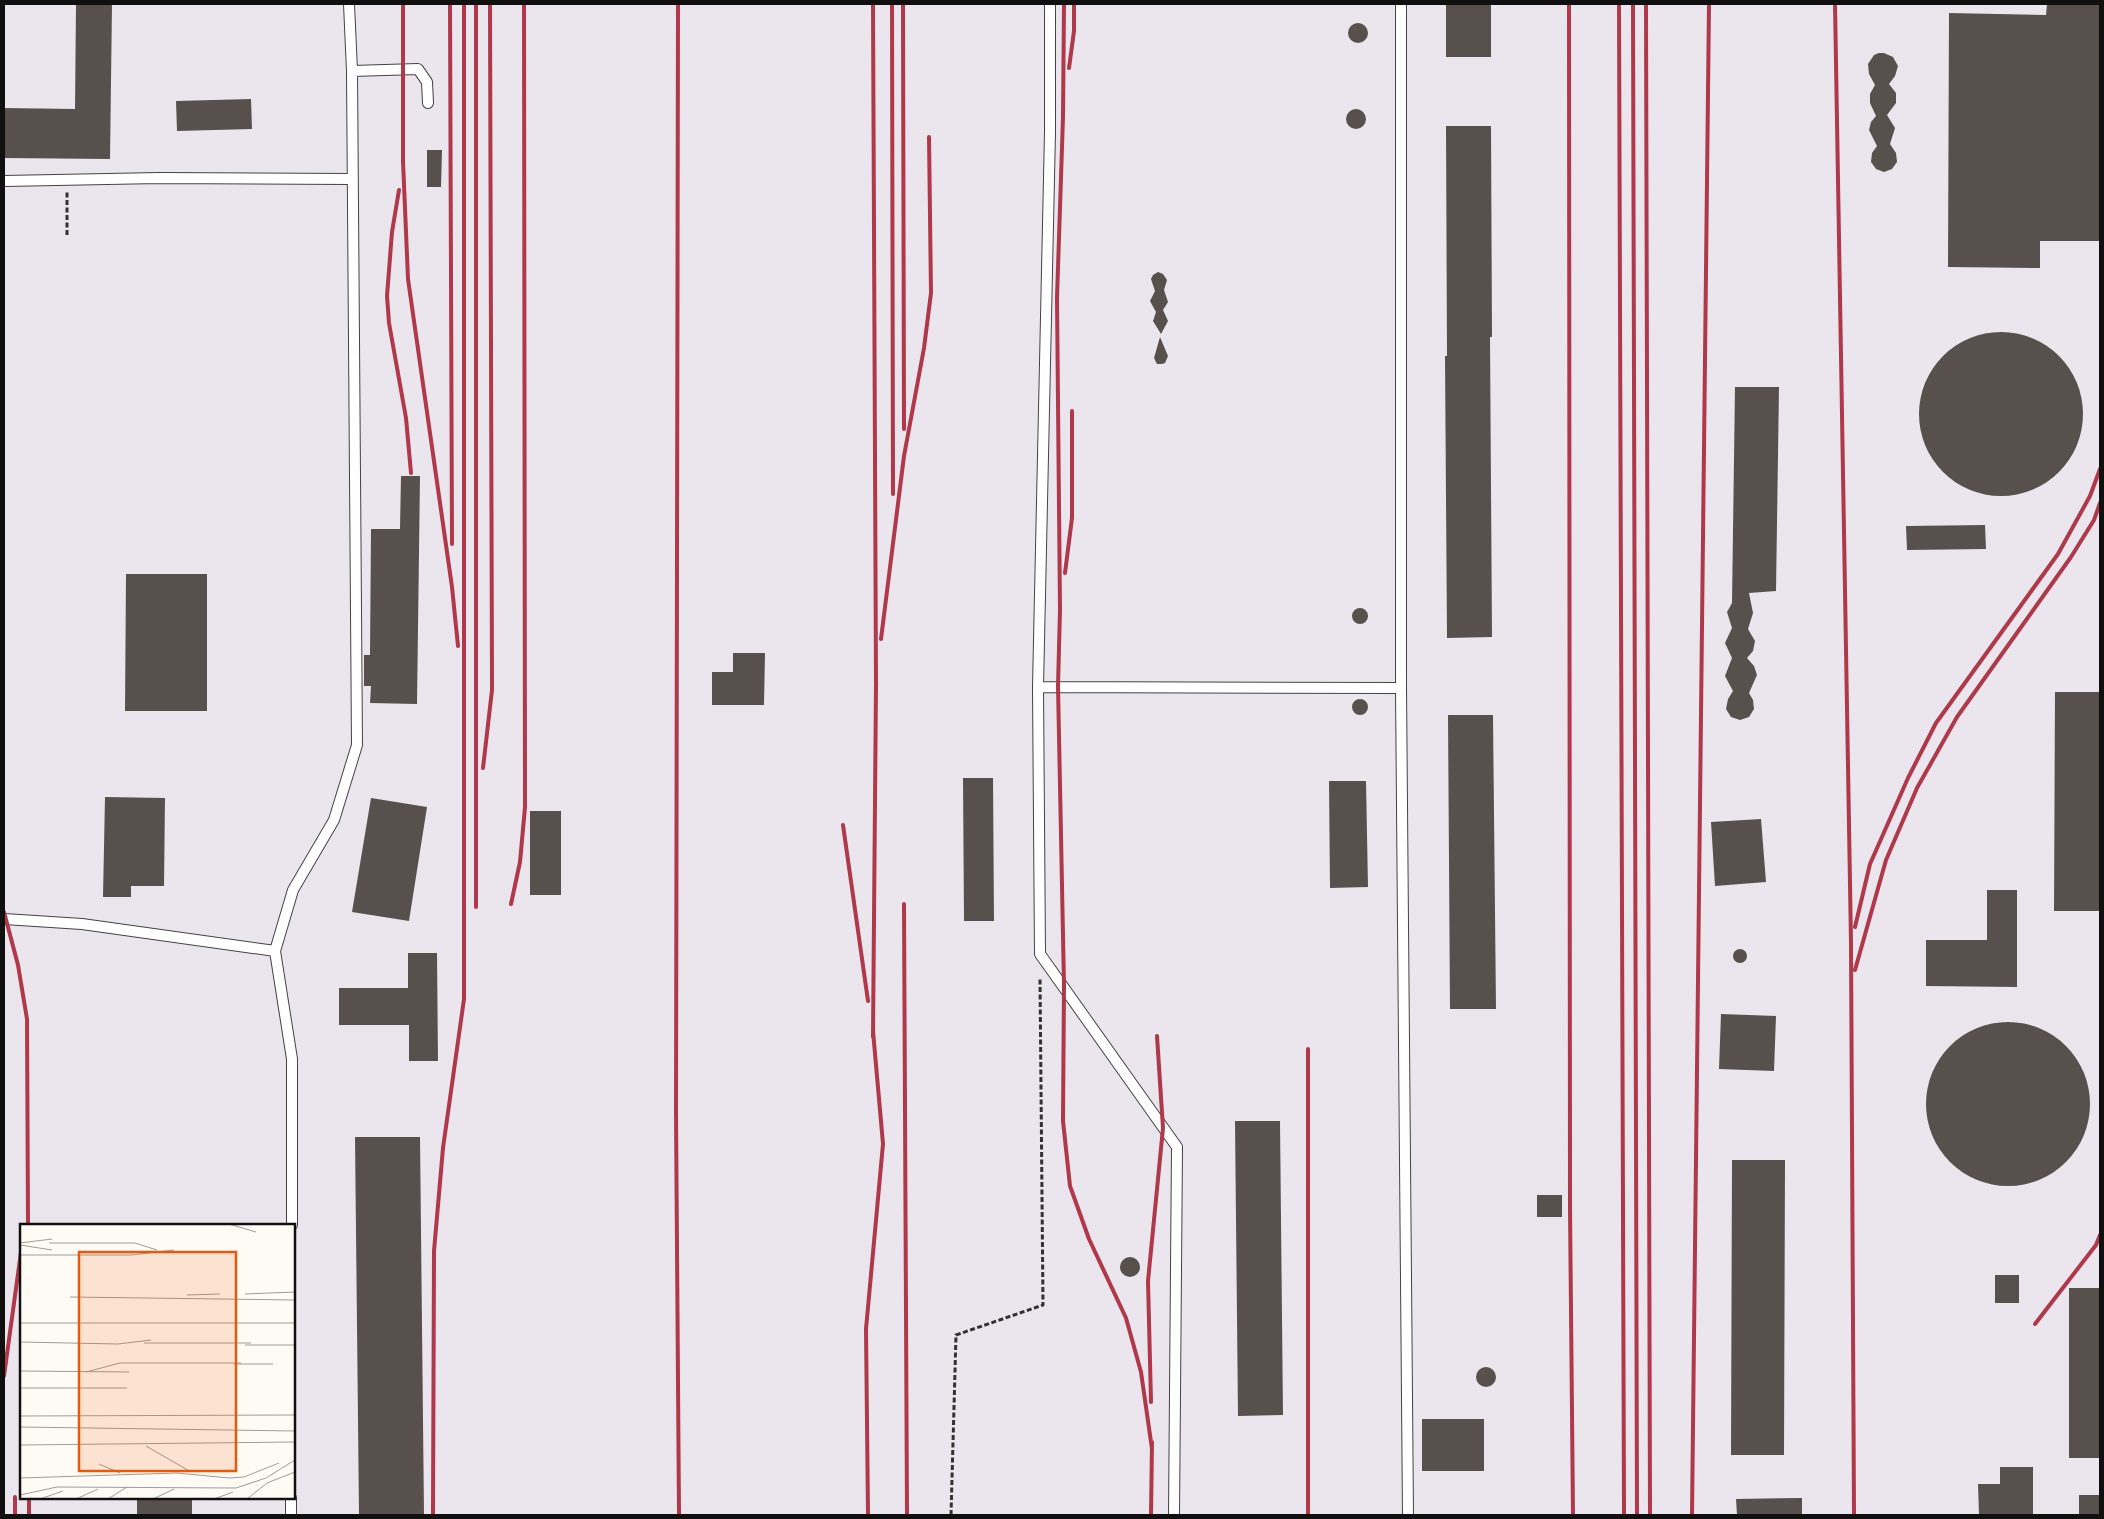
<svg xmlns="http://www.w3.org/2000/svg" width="2104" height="1519" font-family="'Noto Serif',serif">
<rect width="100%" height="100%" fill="#fefbf4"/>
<!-- industrial -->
<path fill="#ebe6ed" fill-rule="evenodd" d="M4,4H2100V1515H4ZM21,1225H294V1498H21Z"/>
<!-- building -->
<path fill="#57504d" d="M76,4H112L110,159L4,158V108L75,109Z
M1446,4H1491V57H1446Z
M2047,4H2100V241H2040V268L1948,267L1949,13L2046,15Z
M1348 33a10 10 0 1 1 20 0a10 10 0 1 1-20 0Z
M1879,53H1884L1893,57L1898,66L1895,76L1889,84L1896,93V103L1887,115L1895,128L1890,144L1896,153L1897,162L1892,169L1884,172L1876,169L1871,162L1872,153L1877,146L1869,130L1871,122L1876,116L1870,103V94L1875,85L1869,74L1868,64L1874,55Z
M251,99L252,129L177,131L176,101Z
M1346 119a10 10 0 1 1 20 0a10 10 0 1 1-20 0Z
M1446,126H1491L1492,337H1490L1492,637L1447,638L1445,356H1447Z
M427,150H442L441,187H427Z
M1158,272L1163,274L1167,280L1164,290L1168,302L1163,310L1168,321L1161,334L1153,321L1156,312L1150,301L1155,291L1151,279L1153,275Z
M1919 414a82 82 0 1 1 164 0a82 82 0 1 1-164 0Z
M1160,337L1168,356L1165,363L1162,364H1157L1154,358Z
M1735,387H1779L1776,591L1749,593L1753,613L1748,629L1755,641L1753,651L1747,658L1754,666L1757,675L1749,693L1753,700L1754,709L1749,717L1740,720L1731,717L1726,709L1728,699L1733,691L1725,676L1732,658L1725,643L1732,628L1727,612L1732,603Z
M401,476H420L417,704L370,703L371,686H364V655H370L371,529H400Z
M1985,525L1986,549L1907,550L1906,526Z
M126,574H207V711H125Z
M1352 616a8 8 0 1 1 16 0a8 8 0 1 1-16 0Z
M733,653H765L764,705H712V672H733Z
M2055,692H2100V911H2054Z
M1352 707a8 8 0 1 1 16 0a8 8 0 1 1-16 0Z
M1448,715H1493L1496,1009H1450Z
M963,778H993L994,921H964Z
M1329,781H1366L1368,887L1330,888Z
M105,797L165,798L164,886H131V897H103Z
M371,798L427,807L409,921L352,912Z
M530,811H561V895H530Z
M1761,819L1766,882L1715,886L1711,822Z
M1987,890H2017V987L1926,986V940H1987Z
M1733 956a7 7 0 1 1 14 0a7 7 0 1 1-14 0Z
M408,953H437L438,1061H409V1025H339V988H408Z
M1721,1014L1776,1016L1774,1071L1719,1069Z
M1926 1104a82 82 0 1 1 164 0a82 82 0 1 1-164 0Z
M1235,1121H1280L1283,1415L1238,1416Z
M355,1137H420L424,1515H359Z
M1732,1160H1785L1784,1455H1731Z
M1537,1195H1562V1217H1537Z
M1120 1267a10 10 0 1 1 20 0a10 10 0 1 1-20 0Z
M1995,1275H2019V1303H1995Z
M2069,1288H2100V1458H2069Z
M1476 1377a10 10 0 1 1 20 0a10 10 0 1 1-20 0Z
M1422,1419H1484V1471H1422Z
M2000,1467H2033V1515H1979L1978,1484H2000Z
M2079,1495H2100V1515H2079Z
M137,1498H192V1515H137Z
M1802,1498V1515H1737L1736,1499Z"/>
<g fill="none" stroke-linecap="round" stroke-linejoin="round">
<defs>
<path id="lane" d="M1401,4V688L1408,1515
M352,71L418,69L427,82L428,103
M4,181L159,178L352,179
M1038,687L1050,132V4
M4,919L82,924L275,951L293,890L334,820L357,745L352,71L349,4
M275,951L292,1059V1225
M291,1515V1498
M1174,1515L1177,1147L1040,954L1038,687L1401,688"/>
</defs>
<!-- lane casing -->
<use href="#lane" stroke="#434343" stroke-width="12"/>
<!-- path -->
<path stroke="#323232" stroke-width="3" stroke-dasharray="5 2.5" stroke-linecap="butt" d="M67,235V191
M951,1515L956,1335L1043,1305L1040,979"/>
<!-- lane -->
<use href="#lane" stroke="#fff" stroke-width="10"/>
<!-- rail -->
<path stroke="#af384a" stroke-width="4" d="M403,4V161L408,279L452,587L458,646
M450,4L452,544
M678,4L676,1113L679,1515
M873,4L876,684L873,1037
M892,4L893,494
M903,4L904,429
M1064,4L1063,117L1057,298L1060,610L1058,686L1064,985L1063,1121L1070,1186L1089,1239L1126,1318L1141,1372L1152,1449
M1569,4L1570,1207L1573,1515
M1619,4L1624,1515
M1633,4L1637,1515
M1646,4L1650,1515
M1835,4L1851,942L1854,1515
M1069,68L1074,31V4
M399,190L392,232L387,296L389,323L406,418L411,473
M1065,573L1072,518V411
M881,639L904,456L924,348L931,293L929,137
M483,768L492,690L490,4
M843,825L868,1001
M511,904L520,862L525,807L524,4
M904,904L907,1515
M476,907V4
M4,912L18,965L27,1019L28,1225
M1855,927L1870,864L1908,778L1936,723L2058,554L2090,496L2100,469
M1855,970L1886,860L1917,788L1957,717L2071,557L2094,520L2100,503
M1308,1049V1515
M2035,1324L2096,1245L2100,1235
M4,1376L21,1252
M1151,1402L1148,1281L1163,1128L1157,1036
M29,1498V1515
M15,1515V1497
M433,1515L434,1251L443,1148L464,999V4
M868,1515L866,1329L883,1144L873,1031
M1151,1515L1152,1442
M1692,1515L1709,4"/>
</g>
<!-- overview -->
<g transform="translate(20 1224)">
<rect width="275" height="275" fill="#fefbf4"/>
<path fill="none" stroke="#9f9d99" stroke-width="1" d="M209,0L236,8M0,19L32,15M29,19H115L137,26M0,21L32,26M0,31H111L154,26M225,70L275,68M167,71L200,70M50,73L275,76M0,99H275M0,118L98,120L131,116M124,119H231M225,121H275M214,140H253M0,147L109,148M66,148L100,139H221M0,164H107M0,192L275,191M0,203L275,207M0,221L275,218M126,222L171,248M79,240L100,249M0,254L157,249L209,254L224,253L259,239M0,271L37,263L216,264L246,254L275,236M20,275L43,267M56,275L78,265M88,275L107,263M133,275L154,265M194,275L213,268M227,275L247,259L275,248"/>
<path fill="#e8590c" fill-opacity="0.15" stroke="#e8590c" stroke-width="2.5" d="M59,28H216V247H59Z"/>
<rect width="275" height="275" fill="none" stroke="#101010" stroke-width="2.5"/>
</g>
<!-- border -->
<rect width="2104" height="1519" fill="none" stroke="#101010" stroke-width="10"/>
</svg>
